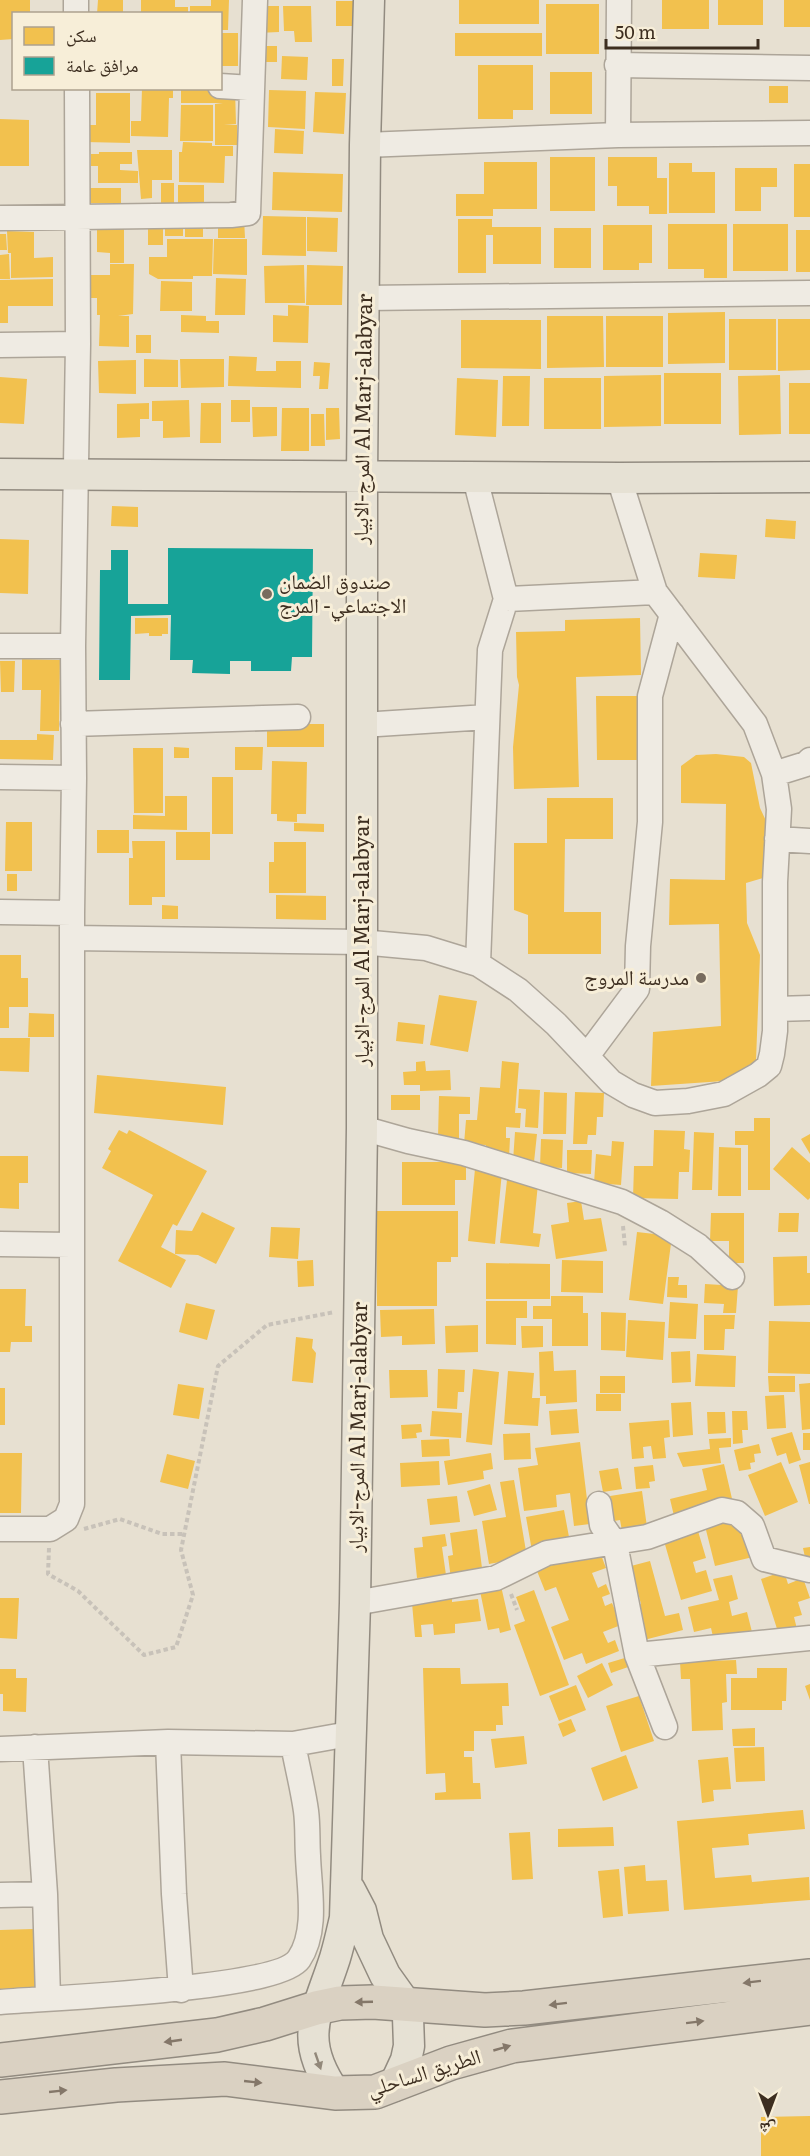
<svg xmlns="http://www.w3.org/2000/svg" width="810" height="2156" font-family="Literata,'Noto Naskh Arabic',serif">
<rect width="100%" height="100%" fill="#e7e0d1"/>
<!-- homes -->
<path fill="#f2c14e" d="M0,0H30V14H14V39L0,40Z
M98,0H123V14H97Z
M141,0H175V7H188V14H141Z
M211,0H229L228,30H220V14H190V6H211Z
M459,0H539V24H459Z
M662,0H709V29H662Z
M718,0H763V25H718Z
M784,0H810V27H784Z
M336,1H355V26H336Z
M546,4H599V54H546Z
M257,6H279V32L257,33Z
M283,6H311L312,42H295L294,31H284Z
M220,33H238V66H220Z
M455,33H542V56H455Z
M258,46H277V62H258Z
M282,56L308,57L307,80L281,79Z
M332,59H344L343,86H332Z
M478,65H533V110H513V119H478Z
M550,72H592V114H550Z
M769,86H788V103H769Z
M142,88H173V98H169L168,137L131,136V121H141Z
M181,89H235L236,124H224L237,125V145H215V104L223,103H181Z
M269,90L306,91L305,129L268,127Z
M315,92L346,93L344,134L313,132Z
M96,93H130V143L85,142V125H96Z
M181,105H213V141H180Z
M0,119L29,120V166H0Z
M275,129L304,131L303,154L274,153Z
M183,142L212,143V146H233V156H225L224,183L179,182V152H182Z
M137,150H172V180H152V198L141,199Z
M99,152H132V164H120V170L138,171V183H98V166H91V154H99Z
M550,157H595V211H550Z
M608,157H657V178H667V214H649V206H617V186H608Z
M484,162H537V209H493V216H456V194H484Z
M669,163H692V172H715V213H669Z
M794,164H810V217H794Z
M735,168H777V187H761V211H735Z
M273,172L343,174L342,212L272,210Z
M161,183H174V206H161Z
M178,185H204V205H178Z
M87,188H121V203H87Z
M263,216L306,217V256L262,255Z
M165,217H183V236H165Z
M185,217H203V237H185Z
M307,217L338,218L337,252L307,251Z
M148,218H163V245H148Z
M244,218L245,238H218V228L206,229V219Z
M458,219H492V227H541V264H493V235H486V273H458Z
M668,224H727V278H704V269H668Z
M733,224H788V271H733Z
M603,225H652V263H639V270H603Z
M97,226H124V263H110V253L97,252Z
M554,228H591V268H554Z
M796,230H810V272H796Z
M7,231L34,232V258L53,257V277L11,278V253H8Z
M0,234H6L7,250H0Z
M167,239H213L212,276H193V279H158L149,274V257H167Z
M214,239H247V275L213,274Z
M9,254L10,279H0V255Z
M110,264H134L133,314L118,316H129V347L99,346L100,315H97V298H85V275H110Z
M304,265L305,303H265L264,266Z
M307,265L343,266L342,305H306Z
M216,278L246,279L245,315H215Z
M53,279V306H8V323H0V280Z
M161,281L192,282V311H160Z
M288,305L309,306L308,343L273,342V315L288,316Z
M725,312V363L668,364V313Z
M181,315L206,316V321H219V333L181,332Z
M547,316H603L604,367L547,368Z
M606,316H663V367H606Z
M729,319H776V370H729Z
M778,319H810V370L778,371Z
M461,320H541V369L461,368Z
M136,335H151V353H136Z
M229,356L257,357L256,371H276V361H301V388L228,386Z
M144,359L178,360V387H144Z
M180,359H224V387L181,388Z
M136,360V394L99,393L98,361Z
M314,362L330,363L328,389H319L320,376H313Z
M664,373H721V424H664Z
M661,375V426L604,427V376Z
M780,375L781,434L739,435L738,376Z
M503,376H530L529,426H502Z
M0,377L27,379L24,424L0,423Z
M457,378L498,380L496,437L455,435Z
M544,378H601V429H544Z
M789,383H810V434H789Z
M189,400L190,437L163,438V421H152V401Z
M231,400H250V422H231Z
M149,403V419H140V437L117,438V404Z
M201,403H221V443H200Z
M252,407H277V436L253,437Z
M282,408H309V451H281Z
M326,408H339L340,439L326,440Z
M311,414H324L325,446H311Z
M112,506L138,507V527L111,526Z
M766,519L796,521L795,539L765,537Z
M0,539L29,540L28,594L0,593Z
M700,553L737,555L735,579L698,577Z
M135,618H168V634H162V636H149V633L135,634Z
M640,618L641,675L576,677L579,787L514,789L513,747L519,685L517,677L516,632L565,631V620Z
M22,659L60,660L59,731H40L41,690H22Z
M0,661H15L14,692H1Z
M596,696H638L639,760H597Z
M267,724H324V747H267Z
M37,734L54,735L53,760L0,759V740H37Z
M174,747L189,748V758H174Z
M235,747H263L262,770H235Z
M133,748H163V813H134Z
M716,754L744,757L751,763L760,808L767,823L763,878L746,883L747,923L760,955L756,1061L724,1081L651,1086L653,1032L721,1026L719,924L669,925L670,879L725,880L726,804L681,803V766L696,755Z
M272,761L307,762L306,814H297V822L277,821V814H271Z
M212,777H233V834H212Z
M165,796H187V830L133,829V815L165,816Z
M547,798H613V839H565L564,912H601V954H528V915L514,910V843H547Z
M6,822H32V871H5Z
M294,823L324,824V832L294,831Z
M97,830H129V853H97Z
M176,832H210V860H176Z
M132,841H165V897H152V905H129V858H133Z
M274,842H306V893H269V862H274Z
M7,874H17V891H7Z
M276,895L326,896V920L276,919Z
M162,905L178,906V919H162Z
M0,955H21V978H28V1007H9V1028H0Z
M439,995L477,1001L468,1052L430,1045Z
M29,1013L54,1014V1037H28Z
M398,1022L425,1025L423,1044L396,1041Z
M0,1038H30L29,1072L0,1071Z
M425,1061L426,1071L450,1070L451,1090L420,1091V1085H404L403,1072L416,1071V1062Z
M502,1061L519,1063L515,1113H521L520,1128L506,1127V1138H510L509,1158L485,1157L486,1145L464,1144L466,1120H477L480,1087L500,1088Z
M97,1075L226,1087L223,1125L94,1113Z
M519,1089L540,1090L538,1128L525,1127L526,1109L518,1108Z
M544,1092L567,1093L566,1134H543Z
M575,1092L604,1093L603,1117H597L596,1135H588L587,1144H573Z
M391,1095H420V1110H391Z
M439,1096L470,1097V1114H459V1138H438Z
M754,1118H770V1190H748V1145H735V1131H754Z
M119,1130L127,1134L129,1130L207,1171L177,1226L173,1224L161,1247L186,1260L171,1288L118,1261L153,1195L102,1168L111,1151L108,1149Z
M654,1130L685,1131L684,1149L690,1150L689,1172H679L678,1199L633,1198L634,1166H653Z
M515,1132L537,1134L534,1162L513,1161Z
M694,1132L714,1133L712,1190H692Z
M810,1134V1154L801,1139Z
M541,1139L563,1140L562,1168L540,1167Z
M612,1141L624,1142L621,1185L594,1183L596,1154L611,1156Z
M719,1147L741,1148V1196H718Z
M792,1147L810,1163V1198L808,1200L773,1169Z
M567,1150H592L591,1174L567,1173Z
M0,1156H28V1183H19V1209L0,1208Z
M402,1162H466V1180H455V1205H402Z
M475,1169L502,1172L495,1244L468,1241Z
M507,1180L538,1184L533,1233L541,1234L539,1247L500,1243Z
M581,1201L584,1220L601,1218L607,1251L556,1259L551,1225L569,1222L567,1203Z
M376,1211H458V1257H451V1262H437V1306H377Z
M202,1212L235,1228L216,1264L198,1255L175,1254L176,1230L192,1231Z
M711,1213H744V1263H729V1241H710Z
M779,1213H799L798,1232H778Z
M271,1227L300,1228L298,1259L269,1257Z
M637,1232L672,1236L663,1304L629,1300Z
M807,1256V1273H810V1305L774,1306L773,1257Z
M313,1260L314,1286L298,1287L297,1261Z
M562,1260L603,1261V1293L561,1292Z
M486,1263L550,1264V1299H486Z
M668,1277H679L678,1285H687V1298L667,1297Z
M705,1284L738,1286L736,1313H723L724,1304L704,1303Z
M0,1289H26L25,1326H32V1342H11L10,1352H0Z
M551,1296H583V1313H588V1346H552V1319H533V1306H551Z
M486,1301H527V1318H516V1345L486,1344Z
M670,1302L698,1304L696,1339L668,1338Z
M186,1303L215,1310L207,1340L179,1332Z
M434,1309L435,1344L402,1345V1336L381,1337L380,1310Z
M601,1312L626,1313L625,1351L601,1350Z
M704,1315H735L734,1329H725L724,1350H704Z
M628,1320L665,1322L663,1360L626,1357Z
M769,1321L810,1322V1374L768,1373Z
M478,1325V1352L446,1353L445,1326Z
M521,1326H543V1347L522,1348Z
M296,1337L313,1339L312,1348L316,1353L313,1383L292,1381Z
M553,1351L554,1371L576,1370L577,1402L546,1404V1396H540L539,1352Z
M690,1351L691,1382L672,1383L671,1352Z
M697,1354L736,1356L735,1387L695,1386Z
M438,1369L465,1370L464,1392H458L457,1409L437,1408Z
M473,1369L499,1372L492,1445L466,1442Z
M389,1370H427L428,1397L390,1398Z
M508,1371L534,1373L532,1398H540L538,1426L504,1424Z
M600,1376H625V1393H600Z
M768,1376H795V1392H769Z
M810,1383V1429L802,1430L799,1384Z
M178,1384L204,1388L199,1419L173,1415Z
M0,1388H5V1425H0Z
M596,1394H621V1411H596Z
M784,1395L786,1428L767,1429L765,1396Z
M691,1402L693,1435L673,1437L671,1403Z
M577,1409L579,1433L551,1435L549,1411Z
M432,1411L462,1413L461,1438L430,1436Z
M732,1411H747L748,1430H742L743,1443L733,1444Z
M707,1412H725L726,1433L708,1434Z
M669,1420L670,1437L664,1438L666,1458L653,1459L651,1446L643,1447L644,1458L632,1459L629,1423Z
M421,1424L422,1432L416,1433L417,1438L402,1439L401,1425Z
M792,1432L801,1460L789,1464L786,1453L777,1456L771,1438Z
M530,1433L531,1459L504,1460L503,1434Z
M803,1433H810V1450H803Z
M731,1438V1447L719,1448L721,1463L683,1467L677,1453L710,1449L709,1439Z
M449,1439L450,1456L422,1457L421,1440Z
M580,1442L590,1524L574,1526L570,1493L556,1495L557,1507L524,1511L518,1468L538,1465L535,1448Z
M759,1444L761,1453L754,1454L755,1462L750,1463L751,1469L739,1471L734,1450Z
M0,1453H22L21,1513H0Z
M491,1453L493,1469L483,1471L484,1479L448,1485L444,1461Z
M167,1454L195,1461L188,1489L160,1482Z
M439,1461L440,1485L401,1487L400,1463Z
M781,1462L798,1502L765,1516L748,1475Z
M810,1462V1504H809L799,1465Z
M724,1464L733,1503L674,1516L670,1499L707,1490L702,1469Z
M653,1465L655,1481L649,1482L650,1488L636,1489L634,1467Z
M618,1468L622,1489L603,1492L599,1471Z
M514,1480L527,1557L489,1564L482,1521L506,1517L500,1482Z
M490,1484L497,1510L474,1516L467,1491Z
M642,1491L647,1527L622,1531L620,1520L614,1521L610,1496Z
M457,1496L460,1522L430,1525L427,1499Z
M564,1510L569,1537L556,1539L557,1547L532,1551L526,1517Z
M728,1520L746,1527L753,1557L715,1566L705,1526Z
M477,1529L482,1568L473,1569L474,1576L451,1579L448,1556L453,1555L450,1533Z
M698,1531L706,1558L693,1562L696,1573L706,1570L712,1591L681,1600L664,1541Z
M445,1534L447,1546L442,1547L446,1575L417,1578L414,1548L423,1547L422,1537Z
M598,1547L606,1568L592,1573L598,1588L606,1584L610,1594L602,1597L605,1606L612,1603L621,1625L603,1632L608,1643L615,1640L619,1651L586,1664L582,1653L564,1660L551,1627L569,1620L556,1587L545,1591L537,1571Z
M810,1547V1561L806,1562L803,1548Z
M650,1561L665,1616L679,1613L683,1630L644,1640L635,1606L641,1604L631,1566Z
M784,1571L788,1584L803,1578L810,1598L798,1602L802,1615L794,1617L797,1629L779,1635L761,1579Z
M732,1575L738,1599L729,1602L732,1616L747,1612L752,1632L714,1641L711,1628L694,1632L688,1607L719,1600L713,1579Z
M501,1586L511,1630L500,1633L499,1628L488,1630L480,1591Z
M534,1590L569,1685L540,1696L514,1625L525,1621L516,1597Z
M452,1596V1602L478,1599L481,1621L455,1624V1633L434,1635L433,1624L421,1625L422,1637H415L412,1603Z
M0,1598H19L17,1639L0,1638Z
M628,1657L631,1666L611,1673L608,1663Z
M736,1660L737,1674H726L727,1702L722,1703L723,1730L692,1731L690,1679H681L680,1662Z
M602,1663L613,1685L588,1698L577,1676Z
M423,1668H460L461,1684L508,1683L509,1706H502L503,1725H496V1731H474V1751H464V1757H472L473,1783H480L481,1799L435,1800V1793L446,1792L445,1773L426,1774Z
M757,1668H787L786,1701H782V1710H731V1678H757Z
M0,1669H16V1678H27L26,1712L3,1711V1694H0Z
M810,1684V1700L805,1686Z
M576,1685L586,1710L559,1721L549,1696Z
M639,1696L654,1741L621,1752L606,1706Z
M571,1719L576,1731L563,1737L558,1724Z
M755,1728V1746H733L732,1729Z
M524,1736L527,1764L495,1768L491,1739Z
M764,1747L765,1781L736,1782L734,1748Z
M626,1755L638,1788L603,1801L591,1768Z
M728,1757L731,1789L713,1790L714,1801L702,1803L698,1760Z
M803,1810L805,1829L748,1834L749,1845L712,1848L715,1878L751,1875L752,1882L809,1877L810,1900L684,1910L677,1821Z
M613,1827L614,1846L558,1847V1829Z
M530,1832L533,1879L512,1880L509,1833Z
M645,1865L646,1881L667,1880L669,1911L628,1914L624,1867Z
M619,1869L623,1916L603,1918L598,1871Z
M33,1929L35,1990L0,1991V1930Z
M810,2116V2156H761V2117Z"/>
<!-- public -->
<path fill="#17a398" d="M168,548L313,549L312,657H292L291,671H251V661H230V674L192,673L193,660H170L171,615L131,616L130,680H99L100,570H111V550H128V604H168Z"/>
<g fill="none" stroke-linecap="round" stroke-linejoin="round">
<defs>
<path id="minor" d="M76,0V14
M617,65L810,68
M220,86L252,88
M618,135L619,0
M365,145L618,135L810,133
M0,218L231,215L248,213L255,0
M365,298L810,293
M0,345L78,344
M475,478L506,599
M0,646H73
M73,724L298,717
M362,725L487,717
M774,774L806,764L810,760
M0,777L74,778
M777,839L810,841
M0,912L72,913
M72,938L361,942L426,948L478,964L518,990L556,1024L611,1082L633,1095L655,1103L688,1101L724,1094L758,1075L769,1066L772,1054L775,1031V882L779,809L774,774L755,724L655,592L619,478
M478,964L490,650L506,599L655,592
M776,1009L810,1008
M587,1056L637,989L638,946L650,822V696L672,614
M362,1128L408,1141L464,1153L622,1202L660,1222L698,1246L732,1277
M0,1244L71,1245
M599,1504L602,1525L615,1544L637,1655L665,1727
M0,1529H50L66,1519L72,1504V913L74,778L73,646L78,344L77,88
M355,1603L496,1578L547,1553L647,1537L722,1510L737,1513L752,1526L764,1559L810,1570
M637,1655L810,1638
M168,1742L174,1894L181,1990
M35,1747L45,1894L48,1998
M0,1749L168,1742L293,1744L349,1734
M0,1895L45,1894
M0,2002C47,1998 277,1990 299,1959C318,1931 309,1888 308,1856C307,1841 308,1826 306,1811C303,1789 297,1766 293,1744"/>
<path id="major" d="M0,474L619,478L810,477
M350,1890L361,1911L368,1939L385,1975L405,2003L408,2017L409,2046L406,2060L394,2086
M335,2093C297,2038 317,2014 335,1958C339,1945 342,1931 345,1918L355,1603L362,1128V477L365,145L369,0"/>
<path id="highway" d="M0,2060L217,2035L265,2024L316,2008L340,2003L373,2002L485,2010L524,2008L810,1976
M0,2097L116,2085L225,2079L335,2093L375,2092L451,2063L512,2046L810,2008"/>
</defs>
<!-- minor casing -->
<use href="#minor" stroke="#ada599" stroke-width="27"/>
<!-- major casing -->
<use href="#major" stroke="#928b80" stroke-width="33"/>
<!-- highway casing -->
<use href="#highway" stroke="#928b80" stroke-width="36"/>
<!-- path -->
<path stroke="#c8c2b9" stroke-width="4" stroke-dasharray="4.5 3" stroke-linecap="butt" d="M623,1226L625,1246
M84,1529L120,1519L162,1534H184
M49,1548L48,1574L78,1591L144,1655L176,1647L193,1595L181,1550L218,1366L267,1325L335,1312
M511,1594L517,1610"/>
<!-- minor -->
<use href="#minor" stroke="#efebe3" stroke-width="24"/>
<!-- major -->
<use href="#major" stroke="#e6e1d4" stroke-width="30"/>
<!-- highway -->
<use href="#highway" stroke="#dad1c2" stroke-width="33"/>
</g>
<!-- one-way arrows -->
<defs><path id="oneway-solid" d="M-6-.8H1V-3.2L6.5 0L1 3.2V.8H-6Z" transform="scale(1.5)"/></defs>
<g fill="#847769">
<use href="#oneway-solid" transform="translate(752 1982) rotate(173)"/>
<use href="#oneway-solid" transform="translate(364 2002) rotate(178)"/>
<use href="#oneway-solid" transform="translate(558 2004) rotate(173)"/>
<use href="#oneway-solid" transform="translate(695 2022) rotate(-7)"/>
<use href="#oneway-solid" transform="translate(173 2041) rotate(172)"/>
<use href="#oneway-solid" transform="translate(502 2048) rotate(-16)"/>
<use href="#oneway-solid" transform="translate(253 2082) rotate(6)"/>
<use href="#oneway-solid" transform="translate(58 2091) rotate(-6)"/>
</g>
<use fill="#92887a" href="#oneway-solid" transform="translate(318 2061) rotate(71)"/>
<!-- markers -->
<g fill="#786c5e" stroke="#f7eed8" stroke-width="2">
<circle cx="267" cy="594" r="6"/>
<circle cx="701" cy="978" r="6"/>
</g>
<g text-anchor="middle" stroke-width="6" stroke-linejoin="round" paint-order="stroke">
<!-- street labels -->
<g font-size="21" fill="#3d2e20" stroke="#f7eed8">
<text transform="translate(363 419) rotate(-89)" y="7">المرج-الابيار Al Marj-alabyar</text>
<text transform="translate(362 941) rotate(-90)" y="7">المرج-الابيار Al Marj-alabyar</text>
<text transform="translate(358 1427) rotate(-89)" y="7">المرج-الابيار Al Marj-alabyar</text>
<text transform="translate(424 2073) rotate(-17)" y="7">الطريق الساحلي</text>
</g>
<!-- poi labels -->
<g font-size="21" fill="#3d2e20" stroke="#f7eed8" text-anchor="start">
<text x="279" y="589">صندوق الضمان<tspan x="279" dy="24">الاجتماعي- المرج</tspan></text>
<text x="689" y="985" text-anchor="end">مدرسة المروج</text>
</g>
</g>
<!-- legend -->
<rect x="12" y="12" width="210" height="78" fill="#f7eed8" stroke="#ada18e" stroke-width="1.5"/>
<rect x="24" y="27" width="30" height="18" fill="#f2c14e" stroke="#ada18e" stroke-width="1.5"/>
<text x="66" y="42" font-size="18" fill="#3d2e20">سكن</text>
<rect x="24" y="57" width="30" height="18" fill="#17a398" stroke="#ada18e" stroke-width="1.5"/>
<text x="66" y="72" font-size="18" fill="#3d2e20">مرافق عامة</text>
<!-- north arrow -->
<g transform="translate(768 2114) rotate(180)" stroke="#f7eed8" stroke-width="4.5" paint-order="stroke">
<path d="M0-4.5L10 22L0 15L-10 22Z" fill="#3d2e20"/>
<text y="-9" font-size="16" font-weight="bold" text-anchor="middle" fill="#3d2e20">ش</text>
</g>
<!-- scale -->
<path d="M606 39v9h152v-9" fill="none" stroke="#3d2e20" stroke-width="3"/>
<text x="615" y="39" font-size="18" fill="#3d2e20" stroke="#f7eed8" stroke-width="4.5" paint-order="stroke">50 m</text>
</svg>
